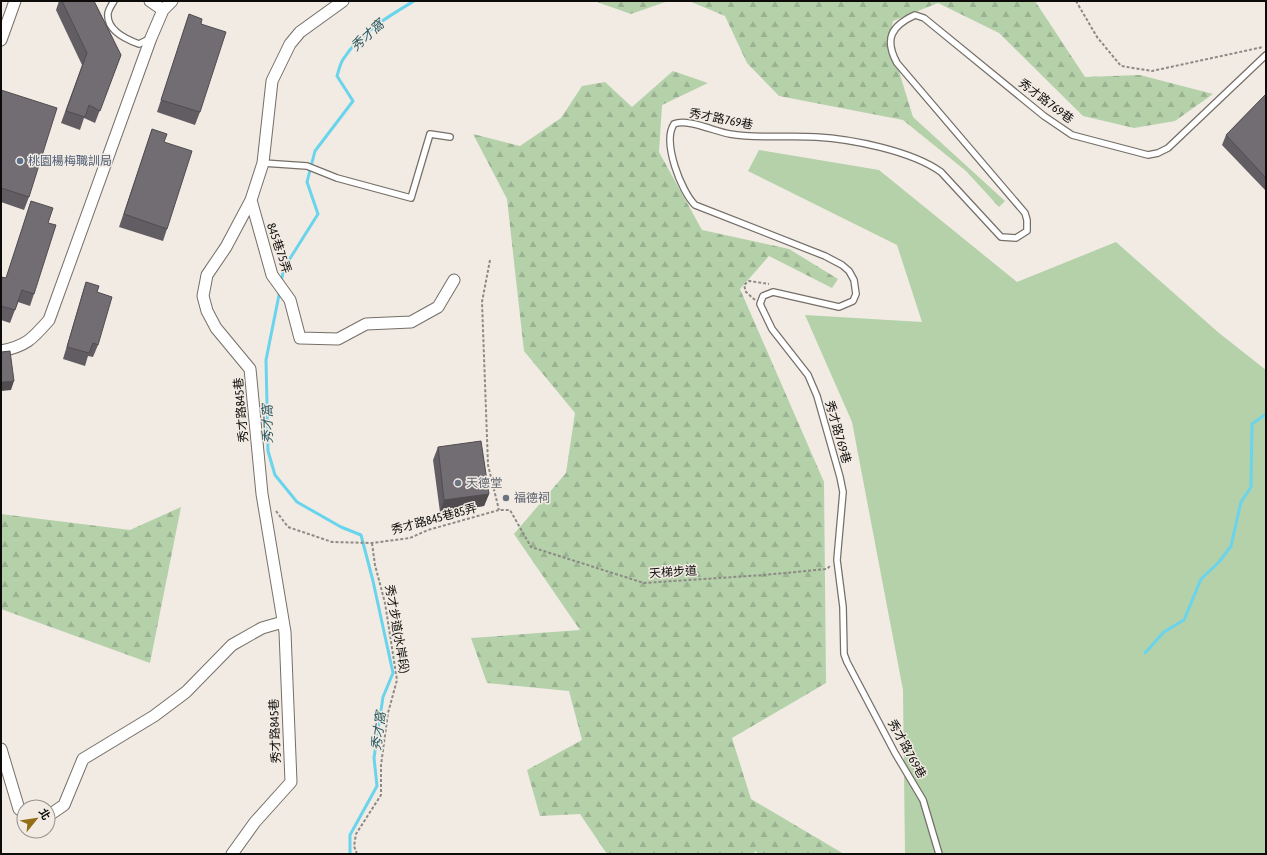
<svg xmlns="http://www.w3.org/2000/svg" width="1267" height="855" font-family="'Asap Condensed','Noto Sans TC',sans-serif">
<defs>
<pattern id="forest-firs" width="22" height="20" patternUnits="userSpaceOnUse"><rect width="22" height="20" fill="#b4d1aa"/><path d="M5 1l3.5 6h-7zM16 11l3.5 6h-7z" fill="#9ab291"/></pattern>
</defs>
<rect width="100%" height="100%" fill="#f1ebe3"/>
<!-- green -->
<path fill="#b4d1aa" d="M759,150L879,170L1017,282L1116,242L1219,333L1266,370V854H905L903,690L852,422L805,315L922,322L897,245L748,171Z"/>
<!-- forest -->
<path fill="url(#forest-firs)" d="M594,1H668L631,14Z
M689,1H1035L1085,77L1140,75L1213,94L1175,121L1134,128L1083,116L999,33L938,3L893,21L889,39L913,117L1005,201L999,207L966,171L903,120L779,96L747,63L725,16Z
M673,71L708,83L662,105L659,152L702,230L789,249L838,279L832,288L769,256L740,289L824,482L826,683L732,738L751,799L844,854H758L756,851L752,854H607L580,814L540,816L527,770L582,740L569,691L487,683L471,638L580,630L514,534L566,473L575,413L524,351L507,199L473,134L520,146L561,118L582,86L605,82L632,107Z
M181,507L150,663L1,609V514L130,530Z"/>
<g fill="none" stroke-linecap="round" stroke-linejoin="round">
<!-- stream -->
<path stroke="#6ad4ed" stroke-width="3" d="M281,282L284,268L318,214L307,182L315,151L353,101L337,76C339,70 340,63 344,58C360,33 389,16 414,1
M280,290L266,360L268,451L275,475L297,502L341,527L361,535L373,581L393,673L383,697L378,730L374,758L377,786L350,835V854
M1145,653L1164,632L1184,620L1201,579L1219,562L1231,546L1241,502L1251,487L1252,424L1266,414"/>
<defs>
<path id="service" d="M114,1C112,4 109,9 108,13C106,30 125,39 139,44L151,38
M263,163L307,166L337,178L411,198L430,134L450,137
M939,854L923,800L895,753L847,662L844,654L843,607L837,560L843,492L840,477L817,396L808,375L772,329L760,304L763,296L773,292L839,307L853,301L856,294L854,280L849,271L842,265L825,256L695,205C681,191 662,142 674,124C687,118 716,132 730,134C759,139 788,135 816,137C852,139 912,151 941,172L1001,237L1016,238L1027,231V220L1025,213L897,63C884,39 891,26 915,15L924,18L1044,116L1072,135L1148,155L1158,153L1168,148L1266,55"/>
<path id="minor" d="M150,1L163,10
M1,40L15,1
M251,200L272,275L290,300L300,338L338,339L366,324L411,322L438,307L454,280
M1,351C27,346 33,338 49,320L151,38L163,10L172,1
M1,749L19,809L24,813
M48,816L64,805L83,759L154,716L186,692L232,645L262,628L283,622
M232,854L255,822L291,782L285,632L262,494L250,369L216,328L207,311L203,296L207,275L226,247L251,200L263,163L272,81L290,44L300,32L343,1"/>
</defs>
<!-- service casing -->
<use href="#service" stroke="#756f69" stroke-width="8"/>
<!-- minor casing -->
<use href="#minor" stroke="#756f69" stroke-width="13"/>
<!-- path -->
<path stroke="#8d8984" stroke-width="2" stroke-dasharray="3 2" stroke-linecap="butt" d="M1076,1L1097,37L1121,66L1152,71L1263,47
M490,260L482,302L488,465L499,510
M755,300L746,292L744,285L749,281L769,284
M276,511L288,527L332,542L372,543L410,538L428,530L499,510H510L531,547L644,583L764,575L827,569L830,566
M357,854L354,846L356,834L381,795V765L388,713L397,680L385,603L375,565L372,543"/>
<!-- service -->
<use href="#service" stroke="#fff" stroke-width="5.5"/>
<!-- minor -->
<use href="#minor" stroke="#fff" stroke-width="11"/>
</g>
<!-- wall -->
<path fill="#625d63" d="M59,1H94L121,55L95,123L84,118L80,130L61,123L82,65L56,10Z
M189,14L201,24L200,112L195,125L157,112Z
M1,90L29,197L24,210L1,202Z
M1266,94V191L1222,145L1226,135Z
M152,129L164,142L167,229L163,241L119,227Z
M31,201L48,223L34,294L30,306L18,302L10,323L1,320V277L6,278Z
M86,282L97,292L98,345L93,357L88,356L85,366L63,359L82,295Z
M438,447L489,494L484,506L440,512L433,460Z"/>
<!-- shaded-wall -->
<path fill="#504c50" d="M14,381L11,390L1,391V382Z
M489,494L484,506L440,512L444,500Z"/>
<!-- building -->
<path fill="#726c73" stroke="#504c50" d="M62,1H94L121,55L100,111L89,105L85,117L66,111L87,53Z
M189,14L202,19L201,24L226,32L200,112L161,100Z
M1,90L57,108L29,197L1,188Z
M1266,94V178L1226,135Z
M152,129L167,134L164,142L192,151L167,229L124,214Z
M31,201L53,208L48,223L56,225L34,294L22,290L15,310L1,306V277L6,278Z
M86,282L99,286L97,292L112,297L98,345L93,343L89,353L67,347Z
M10,351L14,381L1,382V352Z
M481,441L489,494L444,500L438,447Z"/>
<!-- markers -->
<circle fill="#5c6f8a" stroke="#f1ebe3" stroke-width="1.5" cx="20" cy="161" r="4"/>
<g fill="#6b7280" stroke="#f1ebe3" stroke-width="1.5">
<circle cx="458" cy="483" r="4"/>
<circle cx="506" cy="498" r="4"/>
</g>
<g text-anchor="middle" stroke-width="3" stroke-linejoin="round" paint-order="stroke">
<!-- street labels -->
<g font-size="12" fill="#0e0c0a" stroke="#f1ebe3">
<text transform="translate(1046 101) rotate(37)" y="4">秀才路769巷</text>
<text transform="translate(721 119) rotate(11)" y="4">秀才路769巷</text>
<text transform="translate(279 248) rotate(71)" y="4">845巷75弄</text>
<text transform="translate(241 410) rotate(-95)" y="4">秀才路845巷</text>
<text transform="translate(838 432) rotate(74)" y="4">秀才路769巷</text>
<text transform="translate(434 519) rotate(-15)" y="4">秀才路845巷85弄</text>
<text transform="translate(673 572) rotate(-4)" y="4">天梯步道</text>
<text transform="translate(397 629) rotate(80)" y="4">秀才步道(水岸段)</text>
<text transform="translate(275 731) rotate(-92)" y="4">秀才路845巷</text>
<text transform="translate(907 749) rotate(61)" y="4">秀才路769巷</text>
</g>
<!-- service labels -->
<g font-size="12" fill="#4e5e75" stroke="#f1ebe3" text-anchor="start">
<text x="28" y="165">桃園楊梅職訓局</text>
</g>
<!-- worship labels -->
<g font-size="12" fill="#5b616d" stroke="#f1ebe3" text-anchor="start">
<text x="466" y="487">天德堂</text>
<text x="514" y="502">福德祠</text>
</g>
<!-- water labels -->
<g font-size="13" font-style="italic" fill="#2b5963" stroke="#f1ebe3">
<text transform="translate(367 35) rotate(-42)" y="5">秀才窩</text>
<text transform="translate(267 424) rotate(-91)" y="5">秀才窩</text>
<text transform="translate(378 731) rotate(-82)" y="5">秀才窩</text>
</g>
</g>
<!-- border -->
<rect width="1267" height="855" fill="none" stroke="#0e0c0a" stroke-width="4"/>
<!-- north arrow -->
<g transform="translate(36 819) rotate(60)"><circle r="19" fill="#f1ebe3" stroke="#96928c"/>
<path d="M0-3L7 15L0 10L-7 15Z" fill="#936e16"/>
<text y="-6" font-size="11" font-weight="bold" text-anchor="middle" fill="#0e0c0a">北</text>
</g>
</svg>
